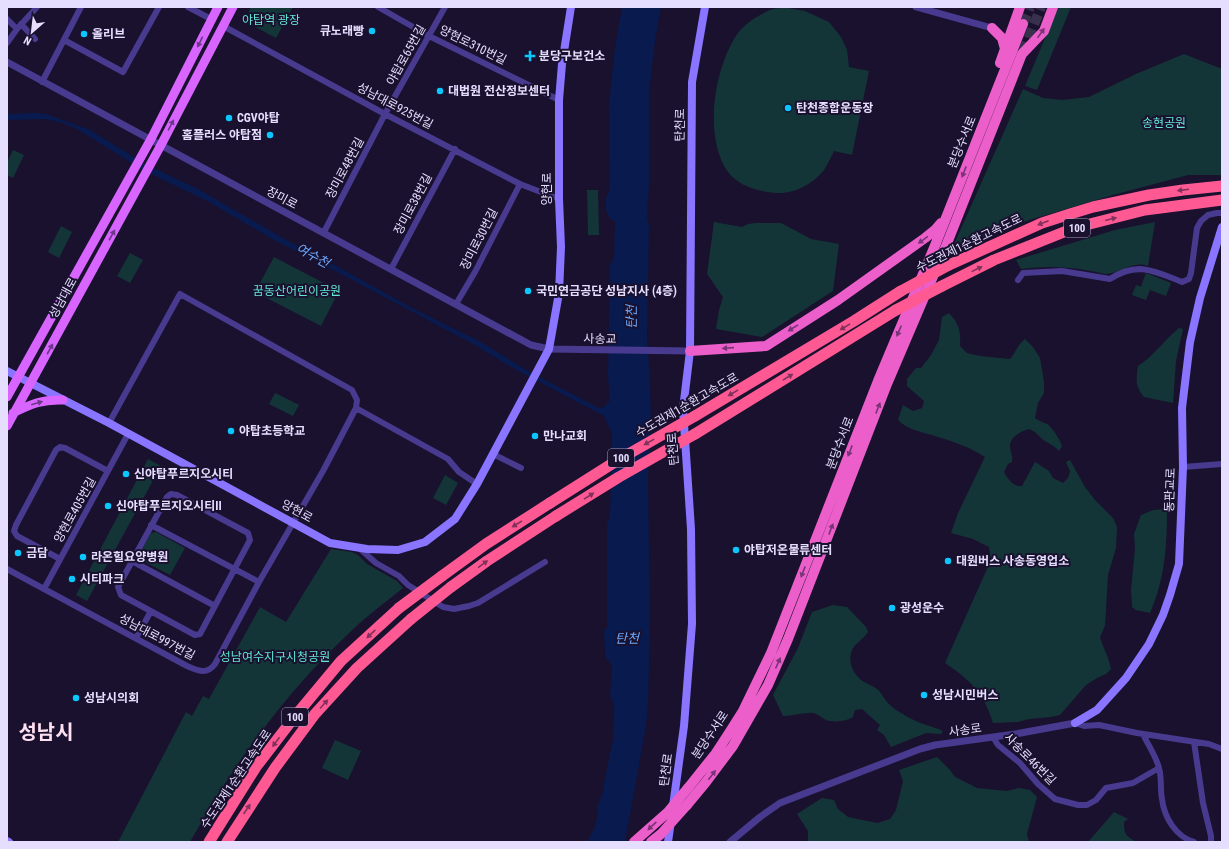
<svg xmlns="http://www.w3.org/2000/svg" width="1229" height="849" font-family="'Roboto Condensed','Noto Sans KR',sans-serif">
<rect width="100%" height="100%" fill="#19112e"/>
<!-- green -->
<path fill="#143538" d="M251,7H293L276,38L244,21Z
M1058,7H1071L1037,90L1025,86Z
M788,8L805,11L829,22L841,37L847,50L849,67L869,71L852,155L834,151C831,157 828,164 824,170C813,184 794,194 777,193C760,192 738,186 728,172C703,137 714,67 738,33C745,23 759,15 770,10C775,8 782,8 788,8Z
M1184,54L1222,69V175H1188L1113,195L1009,226L951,251L1023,89L1043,98L1062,100L1089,97L1136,74Z
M13,150L24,155L13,178L7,175V163Z
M587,190H598L599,235H588Z
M714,222L742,227L748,224L756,223H781L811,239L839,244L833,291L762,337L716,329L719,310L723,297L707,274Z
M1155,222L1148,266C1132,260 1120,274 1105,274C1077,267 1050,265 1021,269L1016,260L1115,230Z
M61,226L72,232L59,258L48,252Z
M130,253L143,260L130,283L117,276Z
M274,257L339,291L321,326L255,292Z
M1146,273L1171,283L1166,296L1150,290L1146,300L1132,295L1136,285L1142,287L1141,286Z
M949,313C959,324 961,331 960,346L967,353L980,356L1010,359C1016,352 1018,344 1025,339L1033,347L1040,358L1044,382V393L1038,403L1035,418C1039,421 1043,422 1047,424C1052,427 1061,441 1062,446L1059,451C1055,446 1051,445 1045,441C1039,437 1037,432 1029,429C1021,431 1010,437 1010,446C1010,451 1013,454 1012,462L1008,464L1004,472C1008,479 1013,487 1022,486L1035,462L1049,471L1053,478L1063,483L1068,478L1070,471L1066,462L1070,460L1085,487L1095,500L1113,518L1117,527L1116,548L1108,575L1105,626L1100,637C1103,648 1109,657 1111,669L1106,674L1097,678L1086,685L1060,715L1051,717L1029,719L1018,722L993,723C984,693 970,680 945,663L991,560L989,547L973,539L951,533L958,513L985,457C970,447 952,441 935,436C922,432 908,430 898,420L903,405L913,411L922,408L924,401L907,386V379L916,368H921L931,355L939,340L942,317Z
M1179,328L1183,329L1176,361L1173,403L1144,397C1135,385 1136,381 1138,366C1154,356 1164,340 1179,328Z
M275,393L299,405L293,416L269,404Z
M148,459L161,466L87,601L76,595Z
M445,475L458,483L446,505L433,498Z
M1167,509C1167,546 1165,579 1150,613L1136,610L1132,607L1131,590L1135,548L1134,534L1141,515L1153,510Z
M156,532L185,548L170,575L141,560L139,555L151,533Z
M331,549L352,552L358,555L367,564L397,581L403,588C383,604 363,619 345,637C283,696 231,768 190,842H118L186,712L192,716L203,696L209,699L260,607L286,622Z
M833,605L847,607L866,627L868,632C863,640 853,644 851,653C848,664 854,676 864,682C868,684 873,686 877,689C882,693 884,699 888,703C895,711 916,722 926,725C932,727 937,728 943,731L941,734L926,733L891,747L884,735L877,730L880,725L862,709L855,710L853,717C848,721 833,723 826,720C820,717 816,712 809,713C800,713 792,716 783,716L773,695L798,648L812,612Z
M335,740L361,751L348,780L322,768Z
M937,757L950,770L955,777L977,788L1007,791L1019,788L1030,790L1037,797L1027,834L1029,842H808V831L797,814L822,798L834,800L838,809L848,817L877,823L890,819L896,810L903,781L899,770Z
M1114,812L1128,819L1124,822C1124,835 1126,836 1137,842H1088Z"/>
<!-- water -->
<path fill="#091a4f" d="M622,7H661L655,40L649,93V186L647,216L649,225L647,339L650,379L651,425L648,478L650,622L648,706L646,726L625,842H589L588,840L594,829L598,813L597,808L604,789V783L613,740L614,705L610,696L612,665L605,656L604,631L607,627V524L610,516L612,433L604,416L509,366L475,345L341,274L274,240L209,202L143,170L77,129L62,123L46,119L7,120V114L34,113L46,114L90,130L145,164L198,189L290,242L313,253L412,308L481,342L526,370L597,407L603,408L610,400L608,377L610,264L614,259L615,222C613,220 611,219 609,217C604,210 605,195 610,189L609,103L615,47Z"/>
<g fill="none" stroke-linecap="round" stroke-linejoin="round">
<!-- trunk-tunnel -->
<path stroke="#38304d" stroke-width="10" stroke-dasharray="10 5" stroke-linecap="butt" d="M1023,24L1030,7
M1023,52L1041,7"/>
<!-- minor -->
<path stroke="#483a8e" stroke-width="6" d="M188,7L211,19
M378,7L429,36L559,100
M7,19L17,29
M21,24L35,39
M223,26L385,114L520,184L559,199
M64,40L123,72L159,7
M7,43L17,29L37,7
M42,82L81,7
M324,232L385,114L445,7
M391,269L455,149
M1018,280L1023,273L1062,271L1110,279C1138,261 1154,271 1182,282L1189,279L1191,273L1197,228L1201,221L1208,215L1217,213H1222
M456,304L475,272L520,184
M109,423L180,294L352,390L357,400L356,408L448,459L459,472L477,484
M493,454L521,468
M1183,467L1222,464
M171,494L177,495L248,533L250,540L200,634L195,635L121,595L118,587L167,497Z
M151,525L259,582
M359,548L376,563L399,576L408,585L443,607L454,609L469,606L478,603L545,562
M60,559L17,536L14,531L16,525L56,450L60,447L65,448L108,471
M132,561L215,606
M7,569L187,666C198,671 207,675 215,664L259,582L323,471L356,408
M44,589L128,434
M136,638L151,611
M1075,723L1084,726L1099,725L1137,733L1209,744L1222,749
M1143,734C1148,745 1156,756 1159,768C1162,778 1160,789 1162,799C1164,817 1176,837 1194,842
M993,737L998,745L1020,763L1038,784L1055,799L1078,805H1087L1096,800L1106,788L1133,783L1159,768
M1194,742L1203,803L1211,836V842"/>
<!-- tertiary -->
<path stroke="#483a8e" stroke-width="7" d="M916,7L992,28
M7,62L531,345L549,349L690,351
M730,842L760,817L780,803L920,749L935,745L1015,734L1075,723"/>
<!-- secondary -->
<path stroke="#8975ff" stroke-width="8" d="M7,371L109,423L330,543L367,549L398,550L425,542L455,519L477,484L549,349L559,293L561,247L559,199V100L562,64L571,7
M1075,723L1097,710L1126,678L1149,644L1163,615L1170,595L1179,564L1183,467L1182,408L1190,342L1200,298L1222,227
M673,806L684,726L692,624L691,529L683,409L690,351L692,82L705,7
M7,841L9,842
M668,842L671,821"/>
<!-- primary -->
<path stroke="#d865ff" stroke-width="9" d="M7,397L151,139L218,7
M13,413C31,404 43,399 63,400
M7,426L161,145L233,7"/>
<!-- trunk -->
<path stroke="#ec5fca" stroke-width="10" d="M992,28L1002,38L1005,49
M1000,63L1020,7
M690,351L766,346L838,300L925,238L935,230L941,223
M688,788L716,753L731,730L743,711L771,653L878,381L936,243L1023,24
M687,805L706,782L733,746L768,685L788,639L887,384L946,246L1022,54L1044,31L1053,7"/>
<!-- motorway -->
<path stroke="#ff5994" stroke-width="11" d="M949,265L1042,223L1070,214L1093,207L1149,195L1183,190L1222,186
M942,286L994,260L1074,228L1145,210L1222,200
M695,416L854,321L901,291
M695,434L896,310
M442,576L486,544L550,503
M451,587L487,561L556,516
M209,842L256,767L296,715L341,661L399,608
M227,842L275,768L315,714L357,668L411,619"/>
<!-- trunk-bridge -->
<path stroke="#ec5fca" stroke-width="10" d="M634,842L668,812L688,788
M651,842L661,834L687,805"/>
<!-- motorway-bridge -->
<path stroke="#ff5994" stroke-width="11" d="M901,291L949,265
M896,310L942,286
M550,503L618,460L695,416
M556,516L619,477L695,434
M399,608L442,576
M411,619L451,587"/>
</g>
<!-- one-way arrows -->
<defs><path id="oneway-solid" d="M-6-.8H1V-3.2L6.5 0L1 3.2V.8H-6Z"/></defs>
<g fill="#783474">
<use href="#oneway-solid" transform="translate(1041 33) rotate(-54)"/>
<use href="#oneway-solid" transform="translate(964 172) rotate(111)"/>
<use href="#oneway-solid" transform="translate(923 240) rotate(144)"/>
<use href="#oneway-solid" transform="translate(793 328) rotate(148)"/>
<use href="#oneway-solid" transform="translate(899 331) rotate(113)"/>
<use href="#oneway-solid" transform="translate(728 348) rotate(176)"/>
<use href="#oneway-solid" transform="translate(878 408) rotate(-69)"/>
<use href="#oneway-solid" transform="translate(850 451) rotate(111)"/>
<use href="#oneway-solid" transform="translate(831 529) rotate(-69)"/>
<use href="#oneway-solid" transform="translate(803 572) rotate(111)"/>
<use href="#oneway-solid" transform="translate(778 663) rotate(-66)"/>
<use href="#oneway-solid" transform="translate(712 775) rotate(-53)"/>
<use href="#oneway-solid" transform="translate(652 826) rotate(137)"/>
</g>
<g fill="#6f378c">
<use href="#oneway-solid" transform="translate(200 42) rotate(116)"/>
<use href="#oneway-solid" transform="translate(171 125) rotate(-62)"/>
<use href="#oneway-solid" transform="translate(112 235) rotate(-61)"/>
<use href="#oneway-solid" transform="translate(50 349) rotate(-61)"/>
<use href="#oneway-solid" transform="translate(37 403) rotate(-16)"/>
</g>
<g fill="#80315c">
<use href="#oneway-solid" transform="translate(1183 190) rotate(173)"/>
<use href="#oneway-solid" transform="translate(1111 219) rotate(-14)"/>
<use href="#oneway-solid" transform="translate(1043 223) rotate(159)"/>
<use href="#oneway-solid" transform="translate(977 269) rotate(-26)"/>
<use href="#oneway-solid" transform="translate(845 327) rotate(149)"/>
<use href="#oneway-solid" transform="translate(788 377) rotate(-31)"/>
<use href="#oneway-solid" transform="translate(733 393) rotate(149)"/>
<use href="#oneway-solid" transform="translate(649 442) rotate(151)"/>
<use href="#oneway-solid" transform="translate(589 496) rotate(-32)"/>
<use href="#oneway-solid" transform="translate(517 524) rotate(148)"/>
<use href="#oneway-solid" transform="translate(483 564) rotate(-36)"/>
<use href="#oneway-solid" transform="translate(371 634) rotate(137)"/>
<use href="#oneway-solid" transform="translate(324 704) rotate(-48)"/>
<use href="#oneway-solid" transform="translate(276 742) rotate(127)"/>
<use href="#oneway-solid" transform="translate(247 809) rotate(-56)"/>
</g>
<!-- markers -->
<g fill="#0ac8ff" stroke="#19112e" stroke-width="1.5">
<circle cx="372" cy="31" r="4"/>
<circle cx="84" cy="34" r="4"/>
<path d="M528 50h4v4h4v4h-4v4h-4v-4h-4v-4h4z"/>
<circle cx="440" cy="91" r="4"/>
<circle cx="788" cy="108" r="4"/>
<circle cx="229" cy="118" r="4"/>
<circle cx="270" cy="135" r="4"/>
<circle cx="528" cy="291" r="4"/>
<circle cx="231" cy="431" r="4"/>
<circle cx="535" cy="436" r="4"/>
<circle cx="126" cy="474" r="4"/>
<circle cx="108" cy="506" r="4"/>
<circle cx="736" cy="550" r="4"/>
<circle cx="18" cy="553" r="4"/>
<circle cx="83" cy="557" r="4"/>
<circle cx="948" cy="561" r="4"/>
<circle cx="72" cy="579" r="4"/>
<circle cx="892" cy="608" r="4"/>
<circle cx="924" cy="695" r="4"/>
<circle cx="76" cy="698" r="4"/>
</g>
<g text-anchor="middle" stroke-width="4" stroke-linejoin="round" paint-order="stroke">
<!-- shield labels -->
<g fill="#19112e" stroke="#a8a0c0" stroke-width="1">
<rect x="1064" y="219" width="26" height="18" rx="3"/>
<rect x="608" y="449" width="26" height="18" rx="3"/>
<rect x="282" y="708" width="26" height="18" rx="3"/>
</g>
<g font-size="11" font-weight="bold" fill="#e6deff">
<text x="1077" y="232">100</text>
<text x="621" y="462">100</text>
<text x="295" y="721">100</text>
</g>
<!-- park labels -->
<g font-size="12" fill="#63e6d5" stroke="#19112e">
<text x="271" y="24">야탑역 광장</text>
<text x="1164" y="127">송현공원</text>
<text x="297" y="295">꿈동산어린이공원</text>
<text x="275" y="661">성남여수지구시청공원</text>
</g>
<!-- poi labels -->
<g font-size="12" font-weight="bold" fill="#e6deff" stroke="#19112e" text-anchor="start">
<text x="364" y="35" text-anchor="end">큐노래빵</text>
<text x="92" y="38">올리브</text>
<text x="539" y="60">분당구보건소</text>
<text x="448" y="95">대법원 전산정보센터</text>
<text x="796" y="112">탄천종합운동장</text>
<text x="237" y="122">CGV야탑</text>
<text x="262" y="139" text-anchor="end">홈플러스 야탑점</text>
<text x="536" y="295">국민연금공단 성남지사 (4층)</text>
<text x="239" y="435">야탑초등학교</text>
<text x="543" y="440">만나교회</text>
<text x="134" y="478">신야탑푸르지오시티</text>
<text x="116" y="510">신야탑푸르지오시티II</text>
<text x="744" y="554">야탑저온물류센터</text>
<text x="26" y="557">금담</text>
<text x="91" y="561">라온힐요양병원</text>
<text x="956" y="565">대원버스 사송동영업소</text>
<text x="80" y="583">시티파크</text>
<text x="900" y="612">광성운수</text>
<text x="932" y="699">성남시민버스</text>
<text x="84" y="702">성남시의회</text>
</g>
<!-- street labels -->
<g font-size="12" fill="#e6deff" stroke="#19112e">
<text transform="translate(473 45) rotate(26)" y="4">양현로310번길</text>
<text transform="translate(406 55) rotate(-61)" y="4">야탑로65번길</text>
<text transform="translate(395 106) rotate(28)" y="4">성남대로925번길</text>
<text transform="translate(680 125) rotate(-89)" y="4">탄천로</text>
<text transform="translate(962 142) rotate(-68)" y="4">분당수서로</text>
<text transform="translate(345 168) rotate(-62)" y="4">장미로48번길</text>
<text transform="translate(547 189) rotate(-90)" y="4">양현로</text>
<text transform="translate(282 198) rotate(28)" y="4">장미로</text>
<text transform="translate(413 204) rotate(-62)" y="4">장미로38번길</text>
<text transform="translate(479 239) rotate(-63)" y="4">장미로30번길</text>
<text transform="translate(969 243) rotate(-26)" y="4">수도권제1순환고속도로</text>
<text transform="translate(63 298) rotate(-61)" y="4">성남대로</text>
<text transform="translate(600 339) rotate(1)" y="4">사송교</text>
<text transform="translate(687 405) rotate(-30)" y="4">수도권제1순환고속도로</text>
<text transform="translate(840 443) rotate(-69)" y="4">분당수서로</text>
<text transform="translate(673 449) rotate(-94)" y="4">탄천로</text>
<text transform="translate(1170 490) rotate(-88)" y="4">동판교로</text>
<text transform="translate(75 510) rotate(-61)" y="4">양현로405번길</text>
<text transform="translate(297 511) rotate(29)" y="4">양현로</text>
<text transform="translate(157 637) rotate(28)" y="4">성남대로997번길</text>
<text transform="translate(965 730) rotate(-8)" y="4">사송로</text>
<text transform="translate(710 735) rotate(-56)" y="4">분당수서로</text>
<text transform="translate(1030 759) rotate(45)" y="4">사송로46번길</text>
<text transform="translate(666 770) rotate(-82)" y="4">탄천로</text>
<text transform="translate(236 779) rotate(-56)" y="4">수도권제1순환고속도로</text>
</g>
<!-- water labels -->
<g font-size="13" font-style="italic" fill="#6ca9ff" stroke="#19112e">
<text transform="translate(313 255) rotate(29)" y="5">여수천</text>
<text transform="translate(631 317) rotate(-90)" y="5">탄천</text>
<text x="627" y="643">탄천</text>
</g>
<!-- town labels -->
<g font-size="20" font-weight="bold" fill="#ffe0f0" stroke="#19112e">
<text x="46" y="739">성남시</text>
</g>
</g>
<!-- border -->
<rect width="1229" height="849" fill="none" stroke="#e6deff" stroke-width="16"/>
<!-- north arrow -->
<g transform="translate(32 32) rotate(208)" stroke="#19112e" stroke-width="3" paint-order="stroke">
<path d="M0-3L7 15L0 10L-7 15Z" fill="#e6deff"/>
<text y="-6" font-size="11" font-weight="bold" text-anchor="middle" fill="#e6deff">N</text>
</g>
</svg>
